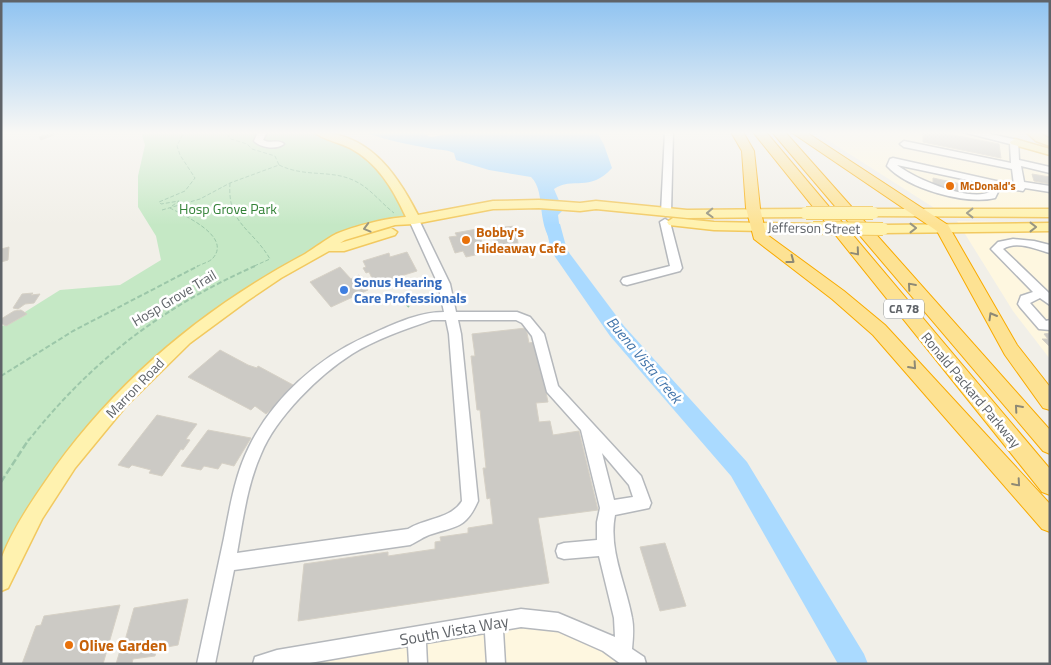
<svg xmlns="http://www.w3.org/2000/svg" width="1051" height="665" font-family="'Titillium Web',sans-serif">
<rect width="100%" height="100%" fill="#f1efe8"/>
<!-- commercial -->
<path fill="#fef7e0" d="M815,132H1020L1014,141L1050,152V212L939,211Z
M957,221L1050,223V359L1013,311Z
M535,620L637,664H261Z"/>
<!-- green -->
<path fill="#c5e8c5" d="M141,132H309L354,148L383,172L409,218L340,239L274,272L134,380L1,574V327L60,290L120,285L161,260L156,236L138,207V176L145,145Z"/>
<!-- water -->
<path fill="#aadaff" d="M364,132H420L431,137L461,132H597L604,145L612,168C590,193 572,176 554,189L563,210L558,215L562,247L559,251C533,226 548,194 531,177L489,170L456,160L454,153C446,149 437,150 428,148C406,144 385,140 364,132Z"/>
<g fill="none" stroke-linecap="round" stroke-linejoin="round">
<!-- river -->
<path fill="#aadaff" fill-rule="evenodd" d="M554,222L560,224L567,250L624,326L747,462L864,654L868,664H838L731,476L610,336L551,251L546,227L548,224Z"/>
</g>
<!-- building -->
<path fill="#cccac5" stroke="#d6d1c6" d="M51,132H61L41,140L39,137Z
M923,132H938L999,144L1001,158L923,142Z
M1032,174L1050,177V184L1034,181Z
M933,178L966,185L967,194L933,187Z
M516,226L519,253L495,255L493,228Z
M477,229L483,244H481L484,253L466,257L463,251L455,253L449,237L457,236L455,233Z
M9,247L8,260L1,262V249Z
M407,252L417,271L375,284L369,272L366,273L363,268L366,267L363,261L389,253L390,257Z
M340,267L351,279L359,275L363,280L360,282L368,290L331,307L310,282Z
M33,293L31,295L40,294L34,303L25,304L18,309L13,308L22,294Z
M21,310L27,314L6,326L1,323V319L14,311Z
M526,328L529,343L534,342L537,349L548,402L536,403L539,422L550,421L553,435L579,431L598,510L538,518L549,583L298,621L304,564L388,552V556L435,549V542L441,541L440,537L468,533V528L493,524L490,498L487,499L483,468H486L480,410H477L471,356H475L472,334Z
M1050,333V347L1042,339H1048L1044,334Z
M220,350L248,365L257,368L258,366L295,386L266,414L255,406L251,410L188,377Z
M157,415L197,424L186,439L190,440L183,450L181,449L162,476L149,473L151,470L132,465L129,468L118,465Z
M208,430L251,438L234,466L222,463L218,469L204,466L201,470L181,466Z
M665,543L686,606L660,611L640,547Z
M188,599L178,645L167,647L166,650L156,652L155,656L133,659L132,663L116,664L121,647L124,644L134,608Z
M120,605L103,664H22L36,626L41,625L44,616Z"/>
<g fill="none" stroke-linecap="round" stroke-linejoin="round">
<defs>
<path id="minor" d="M258,132H267L263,140C270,144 279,139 284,144C276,150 261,148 254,141Z
M665,132H673L671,213L666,216L661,213Z
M963,132H981L1018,140L1019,160L1050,167V173L1021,166L1024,182L1050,186V192L1025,188L1023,191L1000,188L995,198C966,205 908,189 887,166L890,159L893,158L1014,185L1012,169L904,147L900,144L904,141L1011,163L1010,144ZM897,165L991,185L990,192C969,202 915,179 897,165Z
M414,217L419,220L450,284L456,312H517L530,317L544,334L558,386L641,476L651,503L649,508L615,515C608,550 626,584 632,618C634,628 633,639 632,649L644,657L646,664H621L603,651L558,631L521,627L503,630L505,664H487L485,633L426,643L427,664H409L408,646L304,664H253L255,657L277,650L521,609L558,613L615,637L614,618L599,556L564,559L558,557L556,551L558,545L564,543L597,540V522L600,508L581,430L547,392L532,336L522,323L516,320H458L461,334L478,501C466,528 457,526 432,534C424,536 417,542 410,545L234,570L215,664H197C206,622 215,580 224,538C230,507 235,475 249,447C272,399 318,358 365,337C390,326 417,312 444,312L438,284L409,220ZM432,320H446L449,334L462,501C451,519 426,518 408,529L237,553C243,520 247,485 261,454C276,417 319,375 352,354C376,339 406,329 432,320ZM602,453L629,485L633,497L614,500Z
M665,219L670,222L682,268L680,271L627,285L623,284L621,281L623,278L670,266L660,222Z
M1013,239L1034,241L1050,245V253C1036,249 1016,240 1003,249L1050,294V305L1040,298L1030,303L1046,321L1050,320V330L1039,329L1020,307L1018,304L1021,296L1033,292L991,249L998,242Z"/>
<path id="major" d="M314,132C368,132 396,172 418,215L493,201L539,200L580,203L596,201L687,210L806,209L812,213L806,217L687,218L596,209L580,211L539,208L493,209L414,224L395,225L345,240L340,243L391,228L397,232L395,235L344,251H329L281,278L247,301L190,343L126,406L75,468L42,519L8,588L1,591C1,581 0,567 2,557C12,531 29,505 45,482C111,385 202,309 305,254C315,248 326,239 336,234C355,226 386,218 406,217C393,189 378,163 350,148C339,142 323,140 314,132Z
M1026,132H1038L1050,139V146L1036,141Z
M1015,139L1050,149V155L1011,144L1010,142Z
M873,209H1050V217L869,216L867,213L869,210Z
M673,218L714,222L813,224L819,228L813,232L714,230L669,225L667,222Z
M1050,223V231L883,233L877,229L883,225Z"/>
<path id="highway" d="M731,132H743L754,151L760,208L766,234L844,291L885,325L1050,504V532L1042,529L873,335L832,299L754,239L746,208L742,151Z
M753,132H766L1050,469V495L1042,492Z
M772,132H785L1050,430V454L1043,451Z
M791,132H806L948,225L1017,345L1050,387V410L1043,408L1005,355L937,231Z"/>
</defs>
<!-- minor casing -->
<use href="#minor" stroke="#b5b8bc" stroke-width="3"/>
<!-- major casing -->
<use href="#major" stroke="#f2c960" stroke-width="3"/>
<!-- highway casing -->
<use href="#highway" stroke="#f9ab00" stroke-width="2"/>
<!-- path-far2 -->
<path stroke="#9cc7a9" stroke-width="1" stroke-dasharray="4 2" stroke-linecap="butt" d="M279,165C306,178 331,169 355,181C370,188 381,203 394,213
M230,183C227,224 252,228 270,259L252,267
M172,206L179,201L161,204L159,202L185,191L195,178L180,155L177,146L184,132
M170,208C183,215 232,236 213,258C210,262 201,264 196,267
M162,210L200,199L230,183L279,165L275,156L252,149L247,144L231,139L225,132"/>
<!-- path-far1 -->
<path stroke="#9cc7a9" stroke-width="2" stroke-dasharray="5 2.5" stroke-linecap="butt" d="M406,304L409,307
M1,376L73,331L198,266
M28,441C92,360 161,308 255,266"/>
<!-- path -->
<path stroke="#9cc7a9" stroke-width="2.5" stroke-dasharray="7 3" stroke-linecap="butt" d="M1,482L29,439"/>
<!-- minor -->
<use href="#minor" fill="#fff" fill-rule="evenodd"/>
<!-- major -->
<use href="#major" fill="#fff2af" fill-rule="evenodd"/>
<!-- highway -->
<use href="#highway" fill="#fde293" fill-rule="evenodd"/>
<defs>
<path id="major-bridge" d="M806,213H873
M813,228L883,229"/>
</defs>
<!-- major-bridge casing -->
<use href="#major-bridge" stroke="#f2c960" stroke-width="14" stroke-linecap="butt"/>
<!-- major-bridge -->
<use href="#major-bridge" stroke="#fff2af" stroke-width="12"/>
</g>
<!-- one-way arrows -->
<defs><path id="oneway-chevron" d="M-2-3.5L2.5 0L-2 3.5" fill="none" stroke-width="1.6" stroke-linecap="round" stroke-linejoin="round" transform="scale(1.25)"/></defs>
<g stroke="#979581">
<use href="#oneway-chevron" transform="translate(710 213) rotate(178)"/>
<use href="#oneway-chevron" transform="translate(970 213) rotate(-180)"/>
<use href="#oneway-chevron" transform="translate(1033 227)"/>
<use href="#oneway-chevron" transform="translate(367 228) rotate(165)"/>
<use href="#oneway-chevron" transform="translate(913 228)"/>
</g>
<g stroke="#8e8975">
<use href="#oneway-chevron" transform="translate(856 252) rotate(50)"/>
<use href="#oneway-chevron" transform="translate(791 260) rotate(37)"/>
<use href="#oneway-chevron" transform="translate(911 286) rotate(-131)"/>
<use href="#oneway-chevron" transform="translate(992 316) rotate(-120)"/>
<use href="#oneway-chevron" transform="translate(913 366) rotate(48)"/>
<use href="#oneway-chevron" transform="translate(1018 408) rotate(-131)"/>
<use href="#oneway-chevron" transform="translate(1017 483) rotate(49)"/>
</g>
<!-- sky -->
<linearGradient id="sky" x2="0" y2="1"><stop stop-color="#8fc3f1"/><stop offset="0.59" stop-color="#f9f8f5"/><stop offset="1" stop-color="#f9f8f5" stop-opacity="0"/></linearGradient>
<rect width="1051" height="225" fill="url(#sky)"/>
<!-- markers -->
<g fill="#e8710a" stroke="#fff" stroke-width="2">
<circle cx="950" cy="186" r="5"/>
<circle cx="466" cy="240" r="5"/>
<circle cx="69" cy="645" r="5"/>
</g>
<circle fill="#3f7fe0" stroke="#fff" stroke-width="2" cx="344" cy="290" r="5"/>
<g text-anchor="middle" stroke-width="5" stroke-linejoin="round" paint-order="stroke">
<!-- far-food labels -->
<g font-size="11" font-weight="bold" fill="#c56008" stroke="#fff" text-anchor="start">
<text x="960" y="190">McDonald's</text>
</g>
<!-- shield labels -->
<rect fill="#fff" stroke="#8f9295" stroke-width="1" x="884" y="299.5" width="40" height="19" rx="4"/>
<g font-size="12" font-weight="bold" fill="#5f6368">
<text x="904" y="313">CA 78</text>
</g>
<!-- park labels -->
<g font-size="14" fill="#348238" stroke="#fff">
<text x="228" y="214">Hosp Grove Park</text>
</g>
<!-- street labels -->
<g font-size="14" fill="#5f6368" stroke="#fff">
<text transform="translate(814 228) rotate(1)" y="5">Jefferson Street</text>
<text transform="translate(174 298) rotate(-31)" y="5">Hosp Grove Trail</text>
<text transform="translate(135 388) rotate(-46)" y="5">Marron Road</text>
<text transform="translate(971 390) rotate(50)" y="5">Ronald Packard Parkway</text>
</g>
<!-- food labels -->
<g font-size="14" font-weight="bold" fill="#c56008" stroke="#fff" text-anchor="start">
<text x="476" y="237">Bobby's<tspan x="476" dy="16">Hideaway Cafe</tspan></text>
</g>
<!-- shop labels -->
<g font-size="14" font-weight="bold" fill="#366cbe" stroke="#fff" text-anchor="start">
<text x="354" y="287">Sonus Hearing<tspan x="354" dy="16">Care Professionals</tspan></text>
</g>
<!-- water labels -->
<g font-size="15" font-style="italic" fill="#4174aa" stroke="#fff">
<text transform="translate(644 360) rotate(50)" y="5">Buena Vista Creek</text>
</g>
<!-- near-street labels -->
<g font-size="16" fill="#5f6368" stroke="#fff">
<text transform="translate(454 630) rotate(-10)" y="6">South Vista Way</text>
</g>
<!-- near-food labels -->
<g font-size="16" font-weight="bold" fill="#c56008" stroke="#fff" text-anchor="start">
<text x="79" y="651">Olive Garden</text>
</g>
</g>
<!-- border -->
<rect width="1051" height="665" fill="none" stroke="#5f6368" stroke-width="5"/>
</svg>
